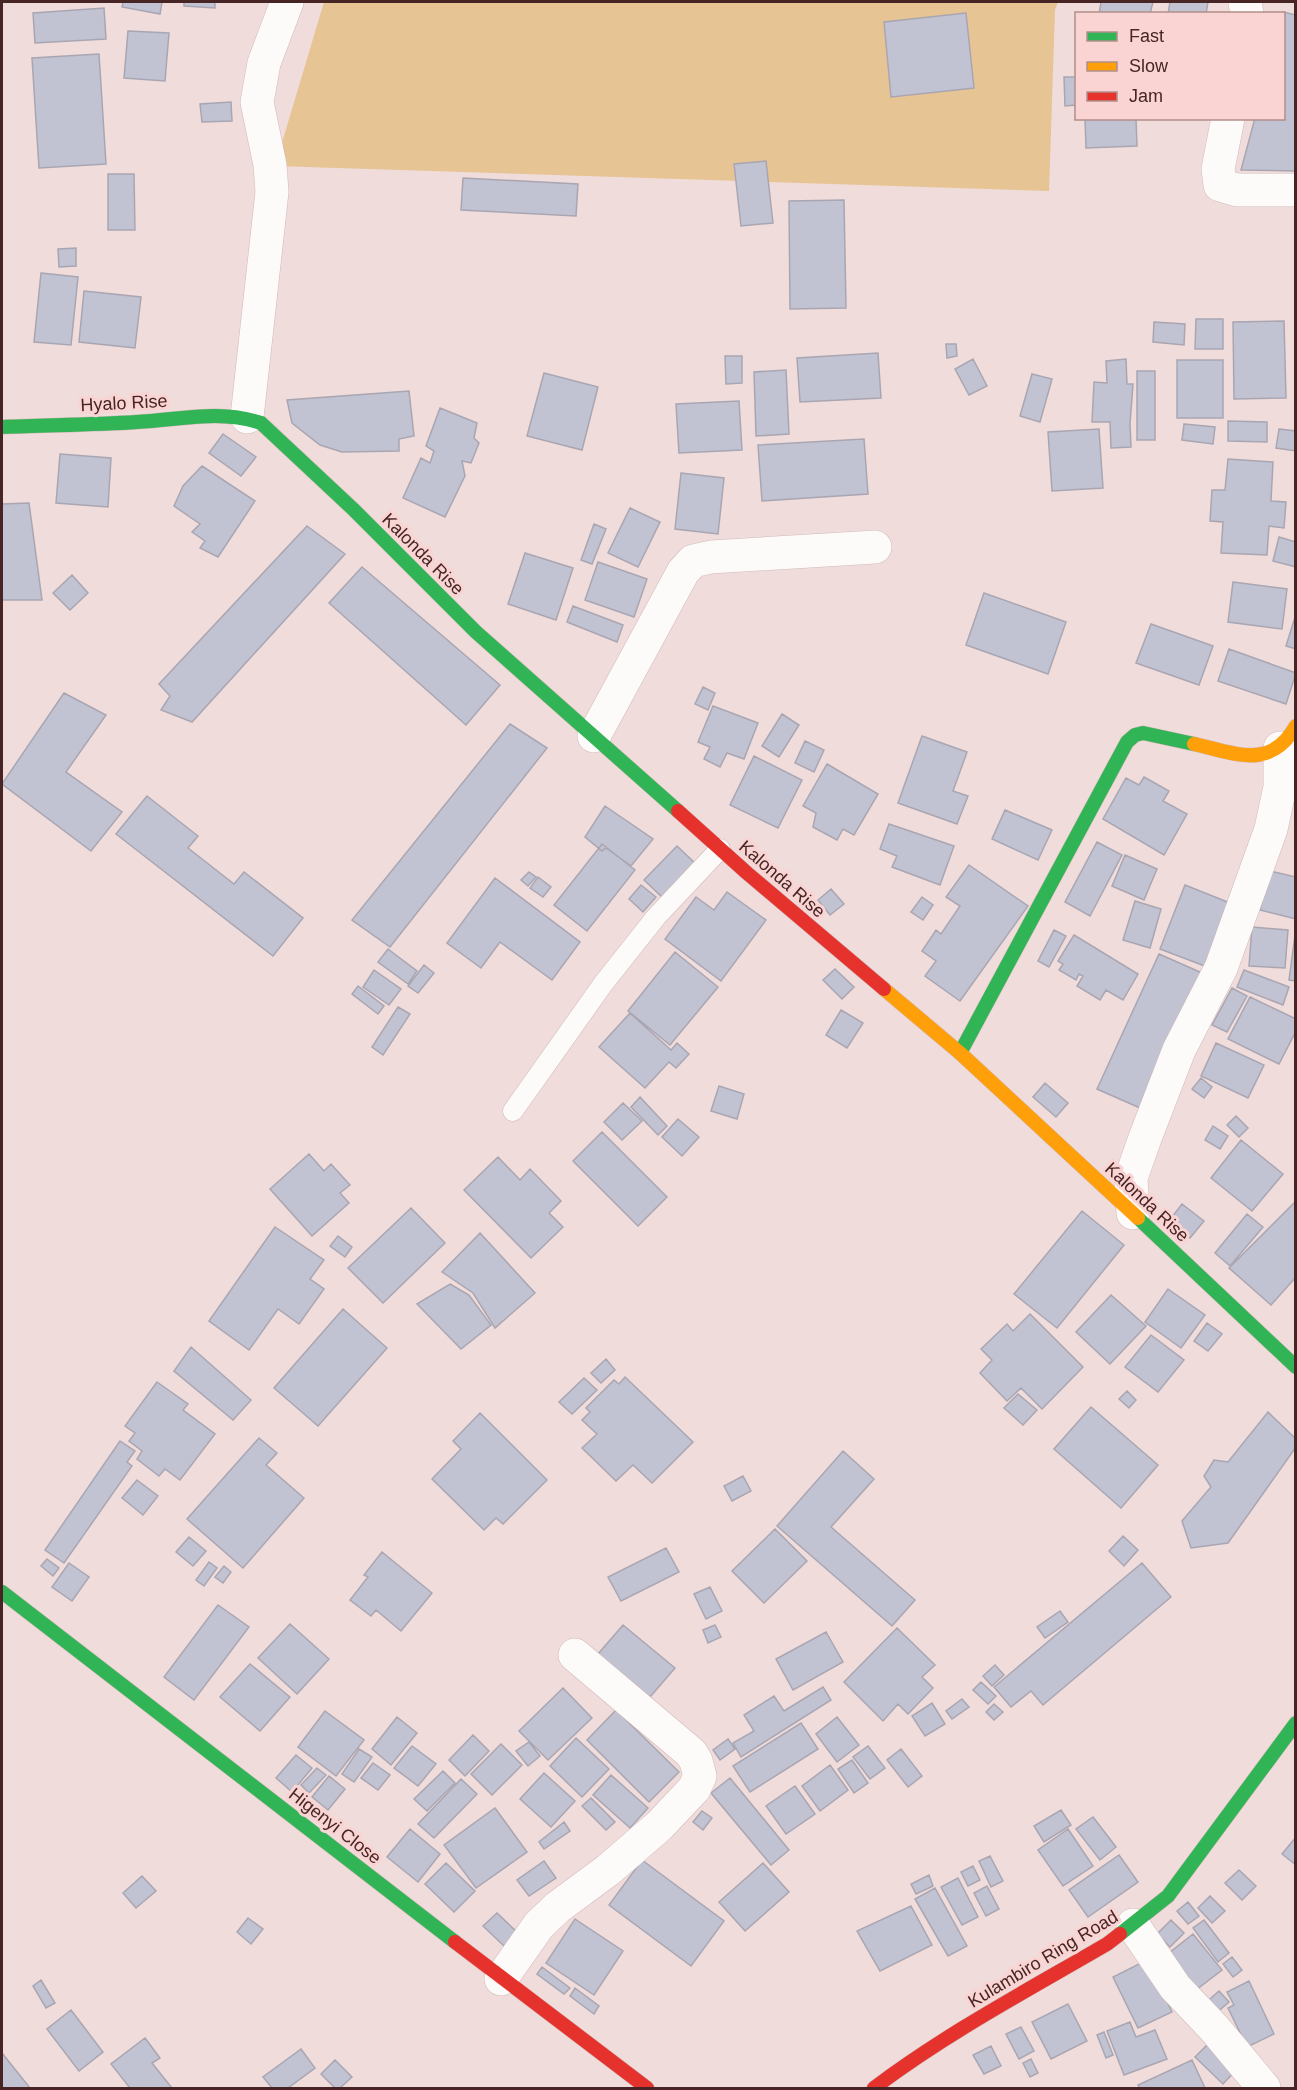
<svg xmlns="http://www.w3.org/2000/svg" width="1297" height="2090" font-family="Arial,sans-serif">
<rect width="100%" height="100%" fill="#f0dcdb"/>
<!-- green -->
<path fill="#e6c494" d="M324,2H1058L1055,10L1049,191L275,166Z"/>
<!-- building -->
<path fill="#c1c2d2" stroke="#a9a6b2" stroke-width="1.5" d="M123,2H162L160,14L122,7Z
M184,2H215V8L184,6Z
M1101,2H1153L1150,14H1099Z
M1170,2H1208L1206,14H1168Z
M104,8L106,39L35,43L33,13Z
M1283,12L1296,15V171L1241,170L1255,118H1284Z
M966,13L974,88L891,97L884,22Z
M128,31L169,33L165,81L124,78Z
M99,54L106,164L39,168L32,58Z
M1064,77H1076V105L1065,106Z
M231,102L232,121L202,122L200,104Z
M1085,118H1151L1136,119L1137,146L1086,148Z
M766,161L773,223L741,226L734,164Z
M108,174H134L135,230H108Z
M463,178L578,184L576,216L461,210Z
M844,200L846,308L790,309L789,201Z
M76,248V266L59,267L58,249Z
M41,273L78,277L71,345L34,342Z
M84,291L141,297L135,348L79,342Z
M1196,319H1223V349H1195Z
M1284,321L1286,398L1234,399L1233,322Z
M1154,322L1185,324L1184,345L1153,342Z
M946,344H956L957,356L947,358Z
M878,353L881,398L800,402L797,358Z
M725,356H742V383L726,384Z
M973,359L987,386L969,395L955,369Z
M1126,359L1127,384H1133L1130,424L1131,447L1111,448L1110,422H1092L1094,382L1107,383L1106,361Z
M1177,360H1223V418H1177Z
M786,370L789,434L756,436L754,372Z
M1137,371H1155V440H1137Z
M544,373L598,387L582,450L527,436Z
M1032,374L1052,379L1040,422L1020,416Z
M409,391L414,436L399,439V451L342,452L320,445L292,423L287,400Z
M739,401L742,450L679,453L676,404Z
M440,408L477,423L474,438L479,443L471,463L462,461L465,476L445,517L403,498L421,458L430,463L434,451L426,446Z
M1228,421L1267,422V442L1228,441Z
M1184,424L1215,427L1213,444L1182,440Z
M1099,429L1103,488L1052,491L1048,432Z
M1279,429L1296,431V451L1276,448Z
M223,434L256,457L241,476L209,453Z
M864,439L868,494L762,501L758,445Z
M60,454L111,458L108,507L56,503Z
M1228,459L1273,462L1271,501L1286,502L1284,528L1269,526L1267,555L1221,553L1223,522L1210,521L1212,490H1225Z
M202,466L255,501L218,557L200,548L205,541L192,532L200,524L174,506L183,486Z
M681,473L724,478L718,534L675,529Z
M29,503L42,600H2V504Z
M630,508L660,522L638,567L608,553Z
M594,524L606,529L592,564L581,560Z
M307,526L345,554L192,722L161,710L170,696L159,684Z
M1279,537L1296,542V567L1273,561Z
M525,553L573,568L556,620L508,604Z
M598,562L647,579L634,617L585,600Z
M362,567L500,685L466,725L329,603Z
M72,575L88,593L70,610L53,593Z
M1233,582L1287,589L1282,629L1228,622Z
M984,593L1066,622L1048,674L966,645Z
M573,606L623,625L617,642L567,622Z
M1296,614V649L1286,646Z
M1151,624L1213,646L1199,685L1136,663Z
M1229,649L1296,673L1286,704L1218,681Z
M703,687L715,693L708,710L695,704Z
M64,693L106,715L66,772L122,812L91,851L2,784Z
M713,706L758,723L744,759L727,753L720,767L704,759L710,747L698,742Z
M782,714L799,725L779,757L762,746Z
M510,724L547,748L390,947L352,920Z
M922,736L967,752L953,791L968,796L957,824L898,803Z
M805,741L824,750L814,772L795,763Z
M754,756L802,780L778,828L730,805Z
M827,764L878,794L854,835L843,829L837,840L813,827L816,813L803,806Z
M1144,777L1169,791L1163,801L1187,814L1164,855L1103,819L1126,778L1139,785Z
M147,796L198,836L188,848L234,884L244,872L303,918L273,956L116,834Z
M605,806L653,839L631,866L606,848L602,851L585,837Z
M1005,810L1052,830L1038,860L992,839Z
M889,824L954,846L940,885L892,867L897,856L880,849Z
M1097,842L1122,855L1090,916L1065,902Z
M602,844L635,870L587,931L554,905Z
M677,846L696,864L663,898L644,880Z
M1125,855L1157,869L1144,900L1112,886Z
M969,865L1028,906L960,1001L925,976L936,961L922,951L936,930L941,934L960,906L946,897Z
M1270,871L1296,877V919L1260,910Z
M529,872L536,877L528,886L521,880Z
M538,877L551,887L543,897L530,888Z
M495,878L580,942L552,980L500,942L481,968L447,943Z
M641,885L656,897L643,912L629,899Z
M1185,885L1235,905L1210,968L1160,949Z
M831,889L844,904L830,915L818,900Z
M727,892L766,920L721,981L665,939L696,897L714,910Z
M922,897L933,905L923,920L911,912Z
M1135,901L1161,909L1150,948L1123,940Z
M1252,927L1288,930L1285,968L1249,966Z
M1054,930L1066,936L1049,967L1038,961Z
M1074,935L1138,974L1123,1000L1106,990L1100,1000L1077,986L1083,976L1079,974L1076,980L1059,970L1063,964L1058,961Z
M1295,935H1296V981L1289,980Z
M388,949L417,971L408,984L378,962Z
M675,952L718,987L670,1045L628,1011Z
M1159,954L1202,973L1140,1108L1097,1089Z
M424,965L434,973L418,993L408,986Z
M835,969L854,987L842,999L823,980Z
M374,970L401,989L389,1005L363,987Z
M1244,970L1289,987L1283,1005L1237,987Z
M358,986L384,1006L378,1014L352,994Z
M1232,988L1247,996L1227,1032L1212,1025Z
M1250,997L1296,1019V1031L1279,1064L1228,1039Z
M398,1007L410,1014L383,1055L372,1047Z
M841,1010L863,1023L847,1048L826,1035Z
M630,1013L671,1050L677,1043L689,1054L676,1068L669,1062L645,1088L599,1047Z
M1216,1043L1264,1065L1248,1098L1201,1076Z
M1201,1078L1212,1087L1204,1098L1192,1089Z
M1045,1083L1068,1103L1056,1117L1033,1097Z
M719,1086L744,1094L737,1119L711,1111Z
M640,1097L667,1126L658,1135L631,1107Z
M623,1103L642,1121L622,1140L604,1122Z
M1236,1116L1248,1128L1239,1137L1227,1125Z
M678,1119L699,1137L682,1156L662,1137Z
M1213,1126L1228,1136L1220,1149L1205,1140Z
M602,1132L667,1197L638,1226L573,1161Z
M1241,1140L1283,1174L1252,1211L1211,1178Z
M309,1154L324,1171L331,1164L350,1185L340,1193L349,1203L312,1236L270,1189Z
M498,1157L520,1180L530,1169L561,1201L549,1213L563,1227L531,1258L464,1190Z
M1295,1202L1296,1277L1271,1305L1229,1268Z
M1182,1204L1204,1221L1190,1238L1168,1222Z
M411,1208L445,1243L383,1303L348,1268Z
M1082,1211L1124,1245L1057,1328L1014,1294Z
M1247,1214L1263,1227L1230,1266L1215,1253Z
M275,1227L324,1260L310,1279L324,1289L299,1324L278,1309L249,1350L209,1321Z
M480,1233L535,1293L495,1328L473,1293L442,1272Z
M338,1236L352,1247L345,1257L330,1246Z
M450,1284L469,1295L491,1325L461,1349L417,1304Z
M1168,1289L1205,1315L1181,1348L1145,1322Z
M1111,1295L1146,1326L1110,1364L1076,1332Z
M343,1309L387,1348L318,1426L274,1388Z
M1030,1314L1083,1367L1042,1409L1021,1388L1007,1401L980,1373L992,1360L981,1349L1007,1324L1013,1331Z
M1207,1323L1222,1334L1208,1351L1194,1341Z
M1151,1335L1184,1360L1158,1392L1125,1367Z
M191,1347L251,1400L233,1420L174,1371Z
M606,1359L615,1370L601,1383L591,1373Z
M625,1377L693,1442L652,1483L633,1465L616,1481L582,1448L597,1434L582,1420L590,1412L586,1408L614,1380L619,1384Z
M584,1378L597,1390L572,1414L559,1402Z
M157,1382L188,1404L183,1410L215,1434L180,1480L165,1469L159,1476L137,1459L142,1451L129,1441L135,1433L125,1426Z
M1127,1391L1136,1400L1129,1408L1119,1399Z
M1018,1394L1037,1410L1023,1425L1004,1408Z
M1091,1407L1158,1465L1121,1508L1054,1449Z
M1268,1412L1296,1439V1447L1228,1543L1191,1548L1182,1521L1211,1487L1204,1476L1214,1460L1228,1462Z
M480,1413L547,1480L503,1524L496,1518L484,1530L432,1479L461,1449L453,1441Z
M259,1438L277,1453L266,1465L304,1498L243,1568L187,1519Z
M120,1441L135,1451L127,1462L132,1466L64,1563L45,1550Z
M843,1451L874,1479L831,1527L915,1600L892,1626L777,1526Z
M743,1476L751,1491L732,1501L724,1486Z
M137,1480L158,1496L143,1515L122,1498Z
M775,1529L807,1561L764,1603L732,1571Z
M1123,1536L1138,1550L1124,1566L1109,1551Z
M189,1537L206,1551L193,1566L176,1552Z
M666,1548L679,1572L621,1601L608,1577Z
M382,1552L432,1593L401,1631L376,1610L371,1616L350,1600L368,1577L364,1575Z
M47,1559L59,1568L53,1576L41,1566Z
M209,1562L217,1568L204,1586L196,1580Z
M69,1563L89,1577L72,1601L52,1587Z
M1142,1563L1171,1597L1043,1705L1031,1691L1011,1707L994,1687Z
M224,1566L231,1572L223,1583L215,1577Z
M710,1587L722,1611L706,1619L694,1594Z
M218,1605L249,1627L194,1700L164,1677Z
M1060,1611L1068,1622L1045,1638L1037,1627Z
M290,1624L329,1659L297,1694L258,1658Z
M623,1625L675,1668L650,1697L598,1654Z
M715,1625L721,1637L708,1643L703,1630Z
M897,1628L935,1665L922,1677L933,1688L908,1714L898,1704L883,1721L844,1682Z
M826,1632L843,1662L793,1690L776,1659Z
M250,1664L290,1697L260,1731L220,1697Z
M995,1665L1004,1675L992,1686L983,1676Z
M981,1682L996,1696L988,1704L973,1690Z
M823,1687L831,1700L741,1757L733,1743L754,1731L744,1715L774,1696L784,1711Z
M563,1688L592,1718L548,1760L519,1731Z
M962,1699L969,1707L952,1719L946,1711Z
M932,1703L945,1724L925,1736L912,1716Z
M994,1704L1003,1712L994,1720L986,1712Z
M616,1710L679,1772L649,1802L587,1740Z
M325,1711L364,1740L336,1776L298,1747Z
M397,1717L417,1733L391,1765L372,1749Z
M837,1717L859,1745L837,1762L816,1734Z
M801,1723L818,1749L750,1792L733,1766Z
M473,1735L489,1751L465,1776L449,1760Z
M576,1738L609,1769L582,1797L550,1766Z
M728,1739L735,1749L720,1760L713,1750Z
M529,1742L540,1756L528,1766L516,1751Z
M501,1744L522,1765L492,1795L471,1774Z
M412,1746L436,1764L418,1786L394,1768Z
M868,1746L885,1768L870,1779L853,1757Z
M359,1749L372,1757L354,1782L342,1774Z
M901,1749L922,1776L908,1787L887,1760Z
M296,1755L312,1768L292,1792L276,1778Z
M852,1760L868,1783L854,1793L838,1769Z
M373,1763L390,1775L378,1790L361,1778Z
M830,1765L848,1790L820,1811L802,1786Z
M317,1768L326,1775L309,1793L301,1785Z
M443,1771L455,1783L427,1811L414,1799Z
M544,1773L575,1801L551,1827L520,1799Z
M611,1775L648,1808L630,1828L593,1795Z
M329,1776L345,1789L328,1810L312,1797Z
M730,1778L789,1850L771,1865L711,1793Z
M461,1779L477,1794L434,1838L418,1824Z
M795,1786L815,1814L786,1834L766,1806Z
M591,1798L615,1822L606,1830L582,1806Z
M495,1808L527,1852L476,1888L444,1845Z
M1061,1810L1071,1825L1044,1842L1034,1826Z
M702,1811L712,1818L703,1830L693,1822Z
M1093,1817L1116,1847L1100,1860L1076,1829Z
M564,1822L570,1831L544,1849L539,1842Z
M410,1829L440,1854L418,1882L387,1857Z
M1068,1829L1093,1866L1063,1886L1038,1850Z
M1296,1837V1865L1282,1854Z
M1119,1855L1138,1882L1088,1917L1069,1890Z
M990,1856L1003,1881L991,1887L979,1861Z
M642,1860L724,1921L691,1966L609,1905Z
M544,1861L556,1878L529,1896L517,1880Z
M446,1863L475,1891L454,1912L425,1884Z
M763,1863L789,1892L745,1931L719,1902Z
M973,1866L980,1880L968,1886L961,1872Z
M1239,1870L1256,1886L1242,1900L1225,1883Z
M929,1875L933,1886L916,1894L911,1884Z
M142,1876L156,1891L136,1908L123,1893Z
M958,1878L978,1917L962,1925L941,1887Z
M987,1886L999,1909L986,1916L974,1893Z
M935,1888L967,1946L948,1956L915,1899Z
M1210,1896L1225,1911L1212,1923L1198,1908Z
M1188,1902L1199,1916L1188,1924L1177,1911Z
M911,1906L932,1945L880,1971L857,1931Z
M497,1913L517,1932L504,1946L483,1926Z
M248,1918L263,1929L251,1944L237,1932Z
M575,1919L623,1951L594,1995L546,1963Z
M1171,1920L1184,1933L1170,1947L1157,1934Z
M1204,1920L1229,1953L1218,1962L1193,1928Z
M1193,1934L1222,1970L1192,1993L1164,1957Z
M1232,1957L1242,1970L1233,1977L1223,1964Z
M1147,1960L1172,2012L1138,2028L1113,1977Z
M542,1967L570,1988L564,1994L537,1974Z
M41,1980L55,2003L46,2008L33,1986Z
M1249,1981L1274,2034L1247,2047L1228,2008L1234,2005L1227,1992Z
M575,1988L599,2006L594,2014L570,1996Z
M1219,1991L1229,2002L1213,2016L1203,2005Z
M1068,2004L1087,2041L1051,2059L1032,2022Z
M71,2010L103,2052L79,2071L47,2029Z
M1130,2022L1136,2037L1155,2030L1167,2059L1124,2075L1107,2031Z
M1021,2027L1034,2051L1019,2059L1006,2034Z
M1104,2032L1113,2055L1106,2058L1097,2035Z
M145,2038L160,2058L152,2063L172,2088H130L111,2064Z
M1212,2040L1240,2066L1223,2084L1195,2057Z
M991,2046L1001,2066L984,2074L973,2055Z
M301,2049L315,2068L288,2088H272L263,2077Z
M2,2053L30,2088H2Z
M1031,2059L1038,2073L1030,2077L1023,2063Z
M335,2060L352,2077L340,2088H335L321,2074Z
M1192,2060L1205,2088H1140L1138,2085Z"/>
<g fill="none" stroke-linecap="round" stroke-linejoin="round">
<defs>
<path id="lane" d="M513,1111L603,984L656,917L720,849"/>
<path id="street" d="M1245,2L1247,14
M1228,118L1218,169L1220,185L1237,190H1296
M247,417L272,192L270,165L257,102L264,63L287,2
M594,736L683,572L693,561L711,557L875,547
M1133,1213L1131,1178L1145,1138L1179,1050L1221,968L1271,829L1280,787V748
M1133,1925L1175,1987L1214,2028L1264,2088
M501,1979L539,1925L558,1907L608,1870L659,1826L694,1789L700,1776L696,1761L691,1753L575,1655"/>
<path id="fast" d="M2,427C47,425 92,425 137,422C180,420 219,409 261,423L353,509L476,632L678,811
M960,1053L1127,742L1135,735L1143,733L1194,744
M1138,1218L1296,1367
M2,1592L455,1942
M1120,1934L1168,1896L1296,1723"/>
<path id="slow" d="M1194,744C1235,753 1270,771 1296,726
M884,989L960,1053L1138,1218"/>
<path id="jam" d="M678,811L747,873L884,989
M455,1942L647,2088
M874,2088C947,2033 1028,1990 1107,1944L1120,1934"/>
</defs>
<!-- lane casing -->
<use href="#lane" stroke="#d2b9b8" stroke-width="21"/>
<!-- street casing -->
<use href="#street" stroke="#d2b9b8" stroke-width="34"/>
<!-- fast casing -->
<use href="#fast" stroke="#d2b9b8" stroke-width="15"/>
<!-- slow casing -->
<use href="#slow" stroke="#d2b9b8" stroke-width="15"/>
<!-- jam casing -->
<use href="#jam" stroke="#d2b9b8" stroke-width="15"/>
<!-- lane -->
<use href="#lane" stroke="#fdfafa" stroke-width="20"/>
<!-- street -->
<use href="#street" stroke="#fdfafa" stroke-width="33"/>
<!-- fast -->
<use href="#fast" stroke="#30b455" stroke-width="14"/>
<!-- slow -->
<use href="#slow" stroke="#ff9f0a" stroke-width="14"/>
<!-- jam -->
<use href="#jam" stroke="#e5322d" stroke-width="14"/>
</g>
<g text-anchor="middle" stroke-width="6" stroke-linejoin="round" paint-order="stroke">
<!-- street labels -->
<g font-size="18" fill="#472524" stroke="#f9d4d2">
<text transform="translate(124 403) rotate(-3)" y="6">Hyalo Rise</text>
<text transform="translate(423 554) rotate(45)" y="6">Kalonda Rise</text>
<text transform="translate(782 879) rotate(41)" y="6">Kalonda Rise</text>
<text transform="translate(1147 1202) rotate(43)" y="6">Kalonda Rise</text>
<text transform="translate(335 1826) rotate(38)" y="6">Higenyi Close</text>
<text transform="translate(1043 1959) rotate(-31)" y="6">Kulambiro Ring Road</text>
</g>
</g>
<!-- border -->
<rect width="1297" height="2090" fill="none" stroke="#472524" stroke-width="6"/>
<!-- legend -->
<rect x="1075" y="12" width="210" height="108" fill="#f9d4d2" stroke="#b28e8c" stroke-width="1.5"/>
<rect x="1087" y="32" width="30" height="9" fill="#30b455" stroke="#b28e8c" stroke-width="1.5"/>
<text x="1129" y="42" font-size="18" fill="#472524">Fast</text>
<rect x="1087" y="62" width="30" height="9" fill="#ff9f0a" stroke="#b28e8c" stroke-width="1.5"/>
<text x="1129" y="72" font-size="18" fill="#472524">Slow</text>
<rect x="1087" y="92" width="30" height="9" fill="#e5322d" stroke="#b28e8c" stroke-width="1.5"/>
<text x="1129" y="102" font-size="18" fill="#472524">Jam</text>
</svg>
